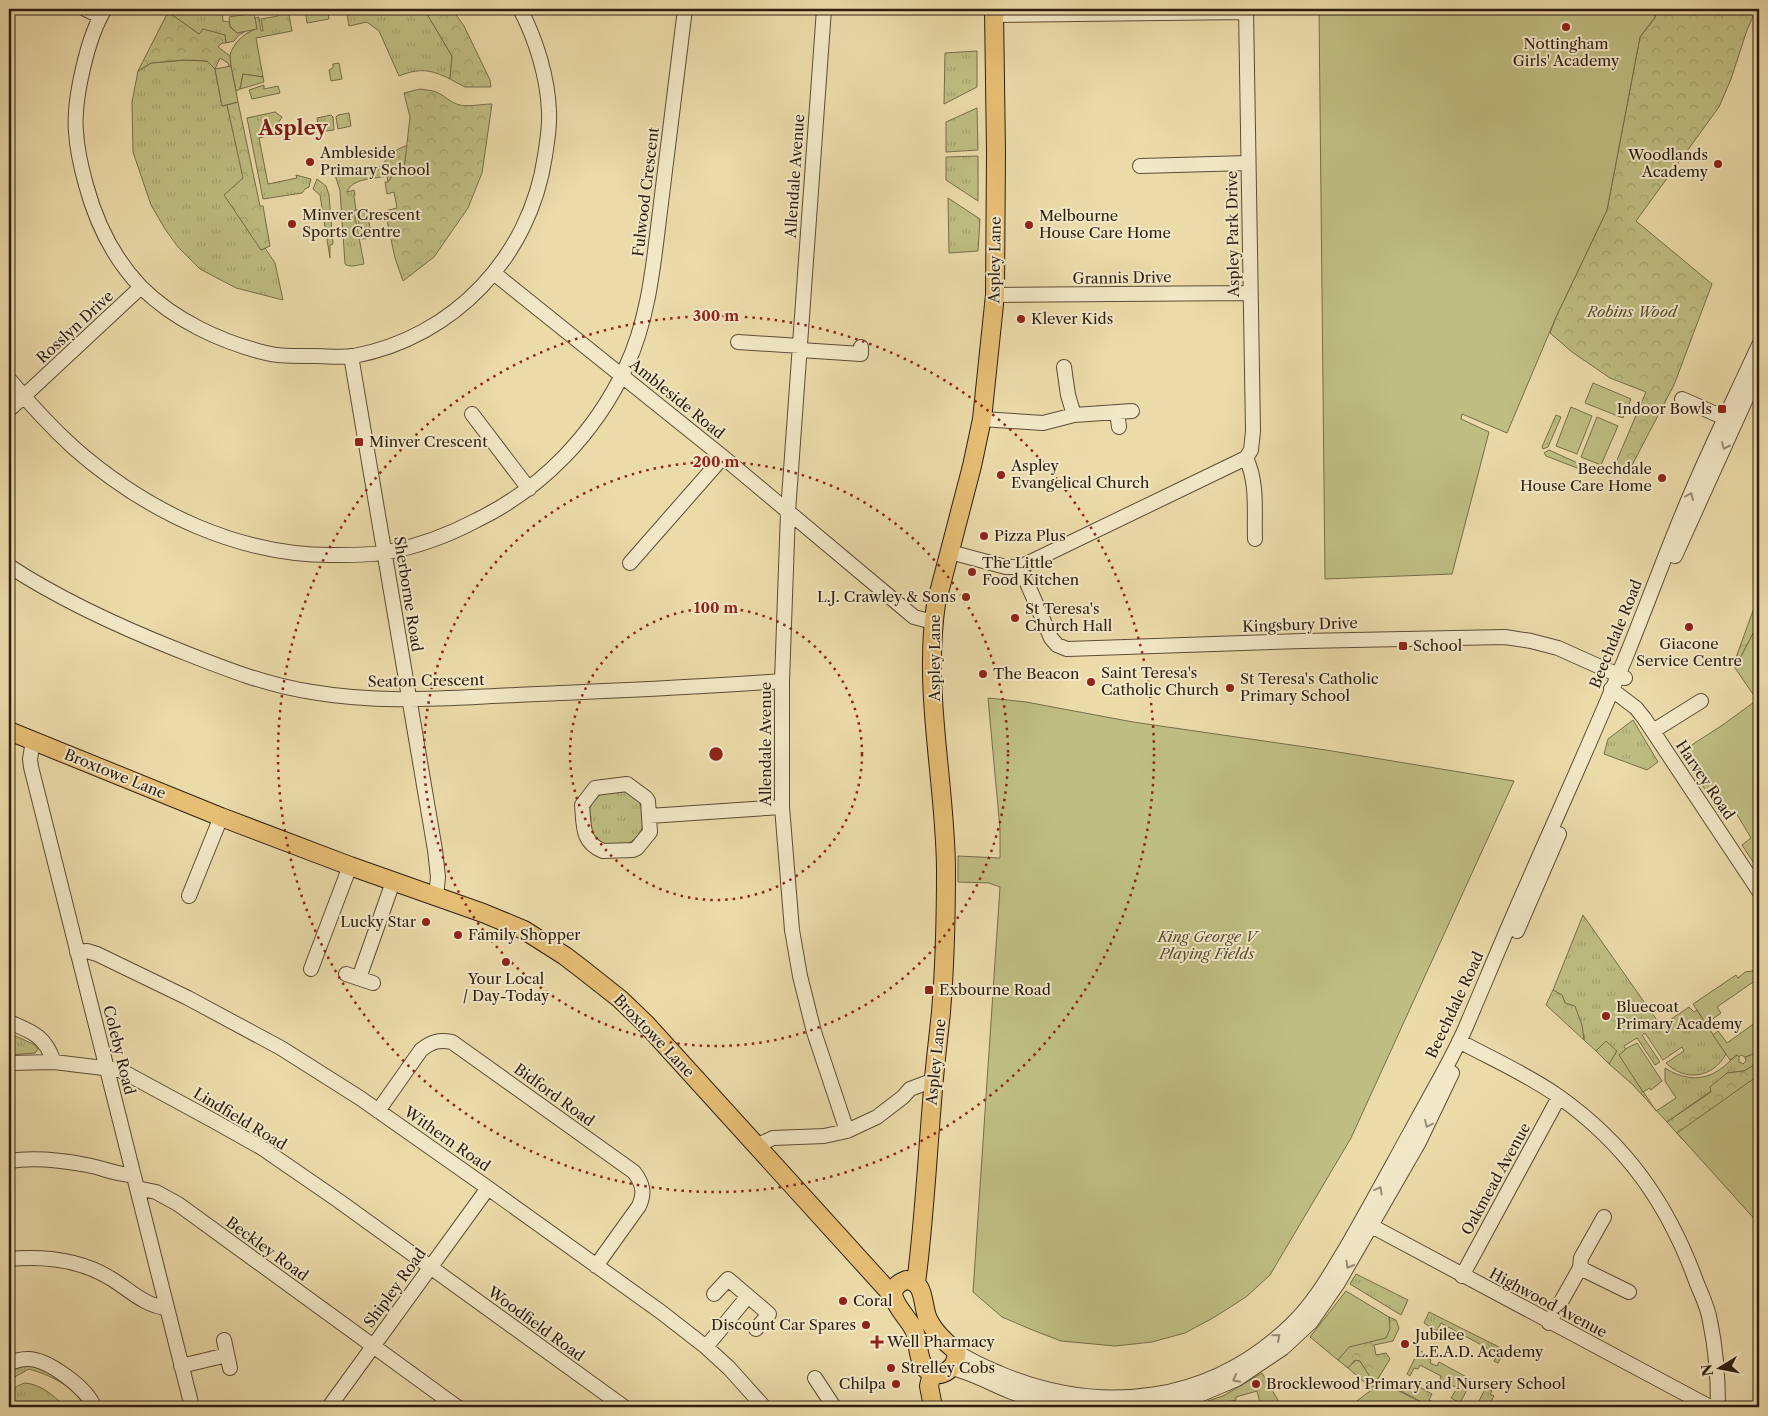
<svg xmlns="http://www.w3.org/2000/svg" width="1768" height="1416" font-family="'Libre Caslon Text',serif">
<defs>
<pattern id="grass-tufts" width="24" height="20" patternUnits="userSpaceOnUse" patternTransform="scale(1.25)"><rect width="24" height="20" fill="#bfbe82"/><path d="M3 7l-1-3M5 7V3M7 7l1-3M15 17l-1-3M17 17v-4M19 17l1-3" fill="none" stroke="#a4a36f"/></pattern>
<pattern id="forest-crowns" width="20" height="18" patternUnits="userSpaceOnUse" patternTransform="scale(1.25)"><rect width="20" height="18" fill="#bfbe82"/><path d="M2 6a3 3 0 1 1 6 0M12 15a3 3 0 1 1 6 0" fill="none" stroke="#a4a36f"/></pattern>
</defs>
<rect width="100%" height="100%" fill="#ebdba9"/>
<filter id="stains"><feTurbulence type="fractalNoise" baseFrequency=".004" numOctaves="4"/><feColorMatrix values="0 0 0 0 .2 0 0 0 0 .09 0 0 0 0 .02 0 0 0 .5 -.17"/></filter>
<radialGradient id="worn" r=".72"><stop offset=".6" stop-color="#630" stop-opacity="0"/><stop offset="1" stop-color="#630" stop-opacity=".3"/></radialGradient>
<!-- grass -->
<path fill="url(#grass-tufts)" stroke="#766e4a" d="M173,9H222L223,21L229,22L230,27L237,33L246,31L239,35L234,41L226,43L225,35L199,34L168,12Z
M279,9H288L292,31L256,38L263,77L243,74L240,89L236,91C235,82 229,63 230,55C233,43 246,31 257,29L255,18L259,17L261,31H263L261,19L278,16Z
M346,9H424L452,56L450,79C430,69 419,68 399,76L379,31L367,22L349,26Z
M977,51V87L944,104L945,53Z
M185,60L207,61L215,69L222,106L227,105L261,250L265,248L275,263L283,300L236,288L200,269L178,247L165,229L151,205L133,152L132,102L138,71L151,63Z
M339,63L342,79L331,81L329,70L333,68V64Z
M977,108L978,150L946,152V122Z
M275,112L282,117L278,123L280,133L259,138L268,184L297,178L296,175L311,179L309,187L305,189L302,193L263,199L247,118Z
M349,113L351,126L338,129L336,117L338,115Z
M331,115L333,117L334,130L319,132L317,118Z
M408,145L404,170L397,169L388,182L387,176C374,179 352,178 347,192L354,190L355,195L354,196L356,210L354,211L364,264C358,265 350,268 345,264L340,190L335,175L337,170C351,165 366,173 376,168C383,166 386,159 391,155C395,150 402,147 408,145Z
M978,156V201L946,180V157Z
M317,179L326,186L329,195L333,244L330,245V258L320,195L313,189Z
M948,198L980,219L978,251L949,253Z
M1556,415L1561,417L1548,447L1543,449L1542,447Z
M1549,450L1591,469L1590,473L1546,456L1544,453Z
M1633,720L1658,762L1647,770L1604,754L1608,739Z
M588 818a28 28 0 1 1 56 0a28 28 0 1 1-56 0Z
M1583,915L1661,1026L1689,1007L1694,1012L1697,1010L1726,1054C1713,1078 1685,1082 1666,1063L1684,1051L1682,1047L1663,1060L1645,1033L1642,1035L1660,1062L1655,1065L1637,1038L1624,1046L1626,1050L1619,1055L1656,1111L1676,1098L1665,1081V1068C1682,1079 1702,1082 1719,1070C1726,1066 1731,1059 1738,1054L1739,1057V1062L1743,1064L1746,1061L1745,1057L1759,1052V1062L1744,1071L1727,1073L1711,1091L1667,1122L1632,1084L1609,1064L1615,1054L1606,1041L1596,1051L1584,1040V1035L1565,1003L1562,995L1553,990Z
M9,1033L35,1045L38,1049L35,1053L9,1055Z
M1356,1274L1408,1300L1401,1315L1350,1284Z
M1429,1312L1505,1350L1498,1363L1494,1361L1498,1354L1441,1323L1437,1331L1424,1323Z
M1356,1360L1360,1361L1372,1379L1376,1382L1377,1384L1371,1388L1348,1368Z
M34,1363L68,1382L89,1407H85C72,1385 52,1376 29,1369L9,1380V1367Z
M1262,1373L1282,1407H1261L1257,1391L1236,1397V1400L1210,1406L1208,1401L1223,1396Z
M1411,1382L1432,1394L1429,1400L1443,1407H1431L1399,1390L1402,1383L1408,1387Z
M25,1383C40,1384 55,1396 65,1407H9C9,1394 11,1387 25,1383Z
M1486,1387L1492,1391L1490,1394L1494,1396L1488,1407H1476Z"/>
<!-- forest -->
<path fill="url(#forest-crowns)" stroke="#766e4a" d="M424,9H452L464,26L490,80L491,87H465L450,79L452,56Z
M1656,9H1752L1755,12L1747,30L1731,79L1719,107L1636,221L1712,284L1674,385L1629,471L1614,467L1646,392L1610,378L1572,352L1550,333L1556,317L1607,210L1640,37L1655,18Z
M168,12L199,34L203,29L225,35L226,43H222L218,47L230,56L231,66H229L228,63L220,58L215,69L207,61L185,60L151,63L138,71Z
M420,89C425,90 431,90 436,92C444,95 451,103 460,105C471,107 481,104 492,104L482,173L468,208L434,257L403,281L395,258L385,211L397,208L394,192L387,194L385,182H388L397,169L404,170L410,117L404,93Z
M238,102L260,206H263L270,246L261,250L224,195L243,178L227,105Z
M1758,597L1759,622L1735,668L1734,663Z
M1553,990L1562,995L1565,1003L1575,1006L1582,1025L1584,1040L1546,1005Z
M1606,1041L1617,1051L1609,1064L1596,1051Z
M1759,1062V1085L1683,1140L1667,1122L1711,1092L1710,1087L1727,1073L1744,1071Z
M1389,1317L1396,1320L1399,1328L1393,1341L1374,1345L1376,1355L1386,1353L1390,1359L1376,1382L1372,1380L1360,1361L1355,1360L1348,1368L1338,1360L1348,1347L1357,1344L1390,1321Z"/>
<!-- green -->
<path fill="#bfbe82" stroke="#766e4a" d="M302,9H327L329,19L307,23L305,9Z
M1319,9H1656L1655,17L1640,37L1607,210L1556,317L1507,433L1462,414L1461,419L1489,432L1452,574L1325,579Z
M254,13L257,29L237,33L230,26L229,17Z
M231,66L238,102L222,106L215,69Z
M243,74L263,77L264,82L240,89Z
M264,85V89L278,86L280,93L252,99L249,90Z
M366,208L372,238L362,239L356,210Z
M1593,383L1631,399L1623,418L1585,403Z
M1571,407L1592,416L1577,454L1556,446Z
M1597,417L1618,426L1601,465L1581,457Z
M1759,622V871L1742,845L1751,838L1736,813L1725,821L1681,752L1724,724L1757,700L1735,668Z
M988,698L1026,702L1133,722L1326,750L1514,781L1351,1138L1270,1275L1246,1297L1213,1318L1185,1333L1152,1342L1115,1346L1061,1341L1030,1329L1002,1317L973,1292L1000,887L989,883L958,882V856L1000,858V829Z
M1759,960V985L1756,980L1717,1007L1721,1013L1706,1024L1693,1004L1736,975L1738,978L1745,972L1752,971L1759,964L1757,961Z
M1759,1020V1052L1745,1057L1741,1055L1739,1057L1737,1055L1730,1060L1713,1035L1718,1031L1727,1043Z
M1637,1043L1662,1081L1651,1090L1650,1088L1643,1092L1619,1055L1625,1050V1049Z
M1759,1075V1224L1677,1133Z
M1346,1291L1389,1317L1390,1329L1386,1338L1349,1347L1338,1360L1310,1337Z
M1419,1350L1428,1355L1427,1358L1431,1360L1430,1363L1437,1366L1439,1362L1472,1380L1460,1403L1451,1398L1457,1388L1440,1379L1441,1376L1420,1365L1418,1369L1414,1368L1410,1376L1407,1374Z
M1383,1383L1431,1407H1349L1378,1385Z"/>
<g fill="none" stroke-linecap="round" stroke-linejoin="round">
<defs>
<path id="minor" d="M85,9L100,16
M105,9C88,35 73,100 76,132C77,150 81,167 86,185C96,222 114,259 141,287C174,320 221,342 266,353C281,357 299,356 315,356C327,356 341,358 354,356C454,337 530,257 545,156C547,142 550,127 549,112C548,78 536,39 520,9
M824,9L788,512L782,681V807L792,930L800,976L814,1032L847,1131
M1246,9L1253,431L1251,450L1246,458
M994,15L1246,12
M1140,166L1248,163
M495,274L723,457L902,607L914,617L933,622
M995,295L1250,293
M738,342L800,346
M800,350L861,354V347
M351,356L435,850L438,877L436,897
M1064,367L1068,395L1074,415
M9,379C29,403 51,427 74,448C147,512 240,557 338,555C354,555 372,555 388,552C419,546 449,535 477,520C543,488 595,433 626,367C650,316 654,258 661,203C669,138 677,74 685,9
M1682,399L1734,422
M9,410L141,287
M1117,412L1119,427
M472,414L529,489
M982,419L1043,423L1074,415L1132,411
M1246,458C1258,483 1254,511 1255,539
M950,552L1006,567H1020L1246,458
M1675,556L1759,370
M630,563L723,457
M9,566C61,600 120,627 178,650C221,667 265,685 312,692C382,704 446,698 516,695C605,691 693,688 782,681
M1020,567L1051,638L1057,645L1067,649L1303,641L1505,637L1531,641L1558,648L1625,678
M1611,689L1636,708L1644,718L1759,891
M1653,731L1701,701
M33,741L30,759L31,767L192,1407
M627,784L646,798L648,801L650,832L637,848L633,850L603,851C581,842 584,825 582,805L595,788Z
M649,816L782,807
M189,896L221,817
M1517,931L1559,834
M77,952L87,951L97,954L188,998L281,1048L360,1098L488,1188L661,1312L706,1347L729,1368L764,1407
M311,969L350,866
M346,974L373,983
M359,978L393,882
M9,1022C33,1032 45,1036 54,1062
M1459,1041C1492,1059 1527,1074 1558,1096C1626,1144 1668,1204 1696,1281C1701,1294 1708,1307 1710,1321C1716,1349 1718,1378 1718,1407
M9,1063L54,1062L120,1070L214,1121L262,1148L339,1201L624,1407
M378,1111L421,1050C431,1042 439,1039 452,1042L634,1172C643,1184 645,1193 639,1206L596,1266
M756,1146L773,1138L824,1136L847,1131L877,1117L903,1097L910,1089L934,1080
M9,1161C35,1157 61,1160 87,1165C103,1168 117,1175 133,1175
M137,1188L156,1192L178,1204L457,1407
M1364,1222L1710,1407
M9,1259C44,1256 79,1259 110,1278C129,1289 144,1306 167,1308
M1580,1268L1629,1292
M1462,1276L1559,1097
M714,1294L728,1279L769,1314L756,1329
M1549,1323L1580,1268L1581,1258L1604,1217
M224,1340L230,1368
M706,1347L748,1296
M956,1351C970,1361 985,1367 1001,1374C1103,1416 1210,1403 1291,1325C1314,1303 1330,1275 1346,1248C1368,1210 1389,1171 1410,1133C1428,1099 1449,1065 1465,1029C1486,980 1506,931 1528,882C1561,806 1596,730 1627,654C1649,600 1669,544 1692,491C1713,442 1737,393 1759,345
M9,1364C14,1361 22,1359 28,1359C48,1359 88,1389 94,1407
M181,1366L227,1355
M952,1368C972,1373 990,1383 1009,1391C1029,1399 1052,1405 1073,1407
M815,1378L834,1407
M1150,1405L1171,1403L1197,1396L1237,1379L1283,1348L1311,1322L1338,1283L1419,1142L1452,1073
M329,1407L488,1188"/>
<path id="major" d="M9,731L221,817L350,866L483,913L524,930L565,956L582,969L620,999L646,1024L893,1296
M906,1280C927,1281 921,1307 929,1321C935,1333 945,1342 956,1351C959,1366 941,1382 927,1370C917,1362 919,1341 914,1330C908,1315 876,1292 906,1280Z
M916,1283C924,1223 927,1162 932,1102C934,1072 938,1042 941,1012C945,964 946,916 946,868C945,780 923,692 936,604L972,466L982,419L995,295L996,153L994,9
M932,1373L929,1386L933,1407"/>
</defs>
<!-- minor casing -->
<use href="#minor" stroke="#5c4c37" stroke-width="16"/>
<!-- major casing -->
<use href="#major" stroke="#2d1d11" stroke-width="20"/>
<!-- minor -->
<use href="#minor" stroke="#f2e8c7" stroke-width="14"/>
<!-- major -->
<use href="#major" stroke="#e6be74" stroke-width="18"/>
</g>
<!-- one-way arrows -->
<defs><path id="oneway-chevron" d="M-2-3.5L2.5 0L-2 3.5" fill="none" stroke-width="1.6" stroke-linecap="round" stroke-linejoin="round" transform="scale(1.25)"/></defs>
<g stroke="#998d75">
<use href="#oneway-chevron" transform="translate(1725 446) rotate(114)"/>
<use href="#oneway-chevron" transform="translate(1690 496) rotate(-67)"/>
<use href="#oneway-chevron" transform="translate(1428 1124) rotate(115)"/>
<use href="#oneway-chevron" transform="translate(1379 1190) rotate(-61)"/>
<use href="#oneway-chevron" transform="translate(1349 1265) rotate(120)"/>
<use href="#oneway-chevron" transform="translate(1277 1337) rotate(-41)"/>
<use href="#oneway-chevron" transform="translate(1236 1379) rotate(152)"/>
</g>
<!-- distance rings -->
<g fill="none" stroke="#8f2418" stroke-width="2.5" stroke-dasharray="2.5 5">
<circle cx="716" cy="754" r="146"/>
<circle cx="716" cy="754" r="292"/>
<circle cx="716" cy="754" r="438"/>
</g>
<!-- markers -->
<g fill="#8f2418" stroke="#f2e8c7" stroke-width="2">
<circle cx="1566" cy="27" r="5"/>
<circle cx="310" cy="162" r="5"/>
<circle cx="1718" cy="164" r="5"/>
<circle cx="292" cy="224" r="5"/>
<circle cx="1029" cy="225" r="5"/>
<circle cx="1021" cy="319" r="5"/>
<rect x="1717" y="404" width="10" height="10" rx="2.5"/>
<rect x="354" y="437" width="10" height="10" rx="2.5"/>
<circle cx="1001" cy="475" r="5"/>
<circle cx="1662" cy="478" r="5"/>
<circle cx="984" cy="536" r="5"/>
<circle cx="972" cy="572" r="5"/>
<circle cx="966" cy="597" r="5"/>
<circle cx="1015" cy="618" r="5"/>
<circle cx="1689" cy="627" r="5"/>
<rect x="1398" y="641" width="10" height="10" rx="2.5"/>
<circle cx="983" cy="674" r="5"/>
<circle cx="1091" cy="682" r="5"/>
<circle cx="1230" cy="688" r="5"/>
<circle cx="426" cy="922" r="5"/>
<circle cx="458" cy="935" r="5"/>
<circle cx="506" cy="962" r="5"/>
<rect x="924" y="985" width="10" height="10" rx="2.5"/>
<circle cx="1606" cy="1016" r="5"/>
<circle cx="843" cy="1301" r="5"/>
<circle cx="866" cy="1325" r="5"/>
<path d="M874.5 1334.5h5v5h5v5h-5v5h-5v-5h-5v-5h5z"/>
<circle cx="1405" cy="1344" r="5"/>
<circle cx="891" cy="1368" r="5"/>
<circle cx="896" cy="1384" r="5"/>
<circle cx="1256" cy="1384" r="5"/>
</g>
<g text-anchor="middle" stroke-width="4" stroke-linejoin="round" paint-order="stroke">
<!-- poi labels -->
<g font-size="15" fill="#2d1d11" stroke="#f2e8c7" text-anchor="start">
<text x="1566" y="49" text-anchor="middle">Nottingham<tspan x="1566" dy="17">Girls' Academy</tspan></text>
<text x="320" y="158">Ambleside<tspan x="320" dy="17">Primary School</tspan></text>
<text x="1708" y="160" text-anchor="end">Woodlands<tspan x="1708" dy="17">Academy</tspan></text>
<text x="302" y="220">Minver Crescent<tspan x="302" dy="17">Sports Centre</tspan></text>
<text x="1039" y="221">Melbourne<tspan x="1039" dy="17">House Care Home</tspan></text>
<text x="1031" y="324">Klever Kids</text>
<text x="1712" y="414" text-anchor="end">Indoor Bowls</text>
<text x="369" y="447">Minver Crescent</text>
<text x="1011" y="471">Aspley<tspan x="1011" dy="17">Evangelical Church</tspan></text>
<text x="1652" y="474" text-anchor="end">Beechdale<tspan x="1652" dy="17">House Care Home</tspan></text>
<text x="994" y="541">Pizza Plus</text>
<text x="982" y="568">The Little<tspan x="982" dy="17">Food Kitchen</tspan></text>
<text x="956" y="602" text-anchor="end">L.J. Crawley &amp; Sons</text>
<text x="1025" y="614">St Teresa's<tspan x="1025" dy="17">Church Hall</tspan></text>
<text x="1689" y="649" text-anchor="middle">Giacone<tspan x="1689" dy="17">Service Centre</tspan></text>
<text x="1413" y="651">School</text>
<text x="1101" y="678">Saint Teresa's<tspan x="1101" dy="17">Catholic Church</tspan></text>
<text x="993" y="679">The Beacon</text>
<text x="1240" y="684">St Teresa's Catholic<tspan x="1240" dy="17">Primary School</tspan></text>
<text x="416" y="927" text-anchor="end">Lucky Star</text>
<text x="468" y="940">Family Shopper</text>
<text x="506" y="984" text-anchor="middle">Your Local<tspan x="506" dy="17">/ Day-Today</tspan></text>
<text x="939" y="995">Exbourne Road</text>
<text x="1616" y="1012">Bluecoat<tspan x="1616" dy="17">Primary Academy</tspan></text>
<text x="853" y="1306">Coral</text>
<text x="856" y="1330" text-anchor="end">Discount Car Spares</text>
<text x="1415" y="1340">Jubilee<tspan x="1415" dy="17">L.E.A.D. Academy</tspan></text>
<text x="887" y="1347">Well Pharmacy</text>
<text x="901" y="1373">Strelley Cobs</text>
<text x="886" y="1389" text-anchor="end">Chilpa</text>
<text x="1266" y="1389">Brocklewood Primary and Nursery School</text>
</g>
<!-- street labels -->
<g font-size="15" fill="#2d1d11" stroke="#f2e8c7">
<text transform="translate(795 176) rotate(-86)" y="5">Allendale Avenue</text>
<text transform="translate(646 192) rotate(-83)" y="5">Fulwood Crescent</text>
<text transform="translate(1233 234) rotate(-91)" y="5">Aspley Park Drive</text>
<text transform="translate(995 260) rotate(-89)" y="5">Aspley Lane</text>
<text transform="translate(1122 278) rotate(-1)" y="5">Grannis Drive</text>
<text transform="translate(75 327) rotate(-43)" y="5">Rosslyn Drive</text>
<text transform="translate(677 399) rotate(39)" y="5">Ambleside Road</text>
<text transform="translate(408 594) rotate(81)" y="5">Sherborne Road</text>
<text transform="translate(1300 625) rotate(-2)" y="5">Kingsbury Drive</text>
<text transform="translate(1616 634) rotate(-68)" y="5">Beechdale Road</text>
<text transform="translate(935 658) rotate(-90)" y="5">Aspley Lane</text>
<text transform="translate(426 681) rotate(-1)" y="5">Seaton Crescent</text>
<text transform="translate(766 744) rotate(-90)" y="5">Allendale Avenue</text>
<text transform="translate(115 774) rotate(22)" y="5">Broxtowe Lane</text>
<text transform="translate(1705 780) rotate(56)" y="5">Harvey Road</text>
<text transform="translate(1455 1005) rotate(-65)" y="5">Beechdale Road</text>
<text transform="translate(654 1036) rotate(46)" y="5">Broxtowe Lane</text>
<text transform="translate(119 1050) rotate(76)" y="5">Coleby Road</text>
<text transform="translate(936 1062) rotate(-84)" y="5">Aspley Lane</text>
<text transform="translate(554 1095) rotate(36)" y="5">Bidford Road</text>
<text transform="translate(240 1119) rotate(31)" y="5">Lindfield Road</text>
<text transform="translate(447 1139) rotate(35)" y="5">Withern Road</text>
<text transform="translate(1496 1179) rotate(-61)" y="5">Oakmead Avenue</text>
<text transform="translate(267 1249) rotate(36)" y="5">Beckley Road</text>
<text transform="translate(395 1288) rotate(-54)" y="5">Shipley Road</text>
<text transform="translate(1548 1303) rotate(28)" y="5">Highwood Avenue</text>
<text transform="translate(536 1324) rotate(36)" y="5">Woodfield Road</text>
</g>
<!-- park labels -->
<g font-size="15" font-style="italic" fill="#594d33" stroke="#f2e8c7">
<text x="1632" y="317">Robins Wood</text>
<text x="1207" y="942">King George V<tspan x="1207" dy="17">Playing Fields</tspan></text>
</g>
<!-- district labels -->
<g font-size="20" font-weight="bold" fill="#7a1f14" stroke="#f2e8c7">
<text x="293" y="135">Aspley</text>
</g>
</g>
<circle cx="716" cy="754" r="8" fill="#8f2418" stroke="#f2e8c7" stroke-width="2.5"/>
<g font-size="15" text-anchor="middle" font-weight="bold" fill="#8f2418" stroke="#f2e8c7" stroke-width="4" stroke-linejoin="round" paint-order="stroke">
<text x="716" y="321">300 m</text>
<text x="716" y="467">200 m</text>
<text x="716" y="613">100 m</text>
</g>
<!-- margin -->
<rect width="1768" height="1416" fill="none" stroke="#ebdba9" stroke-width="30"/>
<rect x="10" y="10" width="1748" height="1396" fill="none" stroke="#2d1d11" stroke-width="2.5"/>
<rect x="15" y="15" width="1738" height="1386" fill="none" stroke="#2d1d11"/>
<!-- north arrow -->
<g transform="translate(1720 1368) rotate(260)" stroke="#f2e8c7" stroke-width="4" paint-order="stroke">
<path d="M0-4L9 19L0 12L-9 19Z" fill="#2d1d11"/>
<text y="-8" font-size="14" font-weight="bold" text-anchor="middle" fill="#2d1d11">N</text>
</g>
<rect width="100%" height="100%" filter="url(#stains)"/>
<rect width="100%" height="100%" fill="url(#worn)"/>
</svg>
